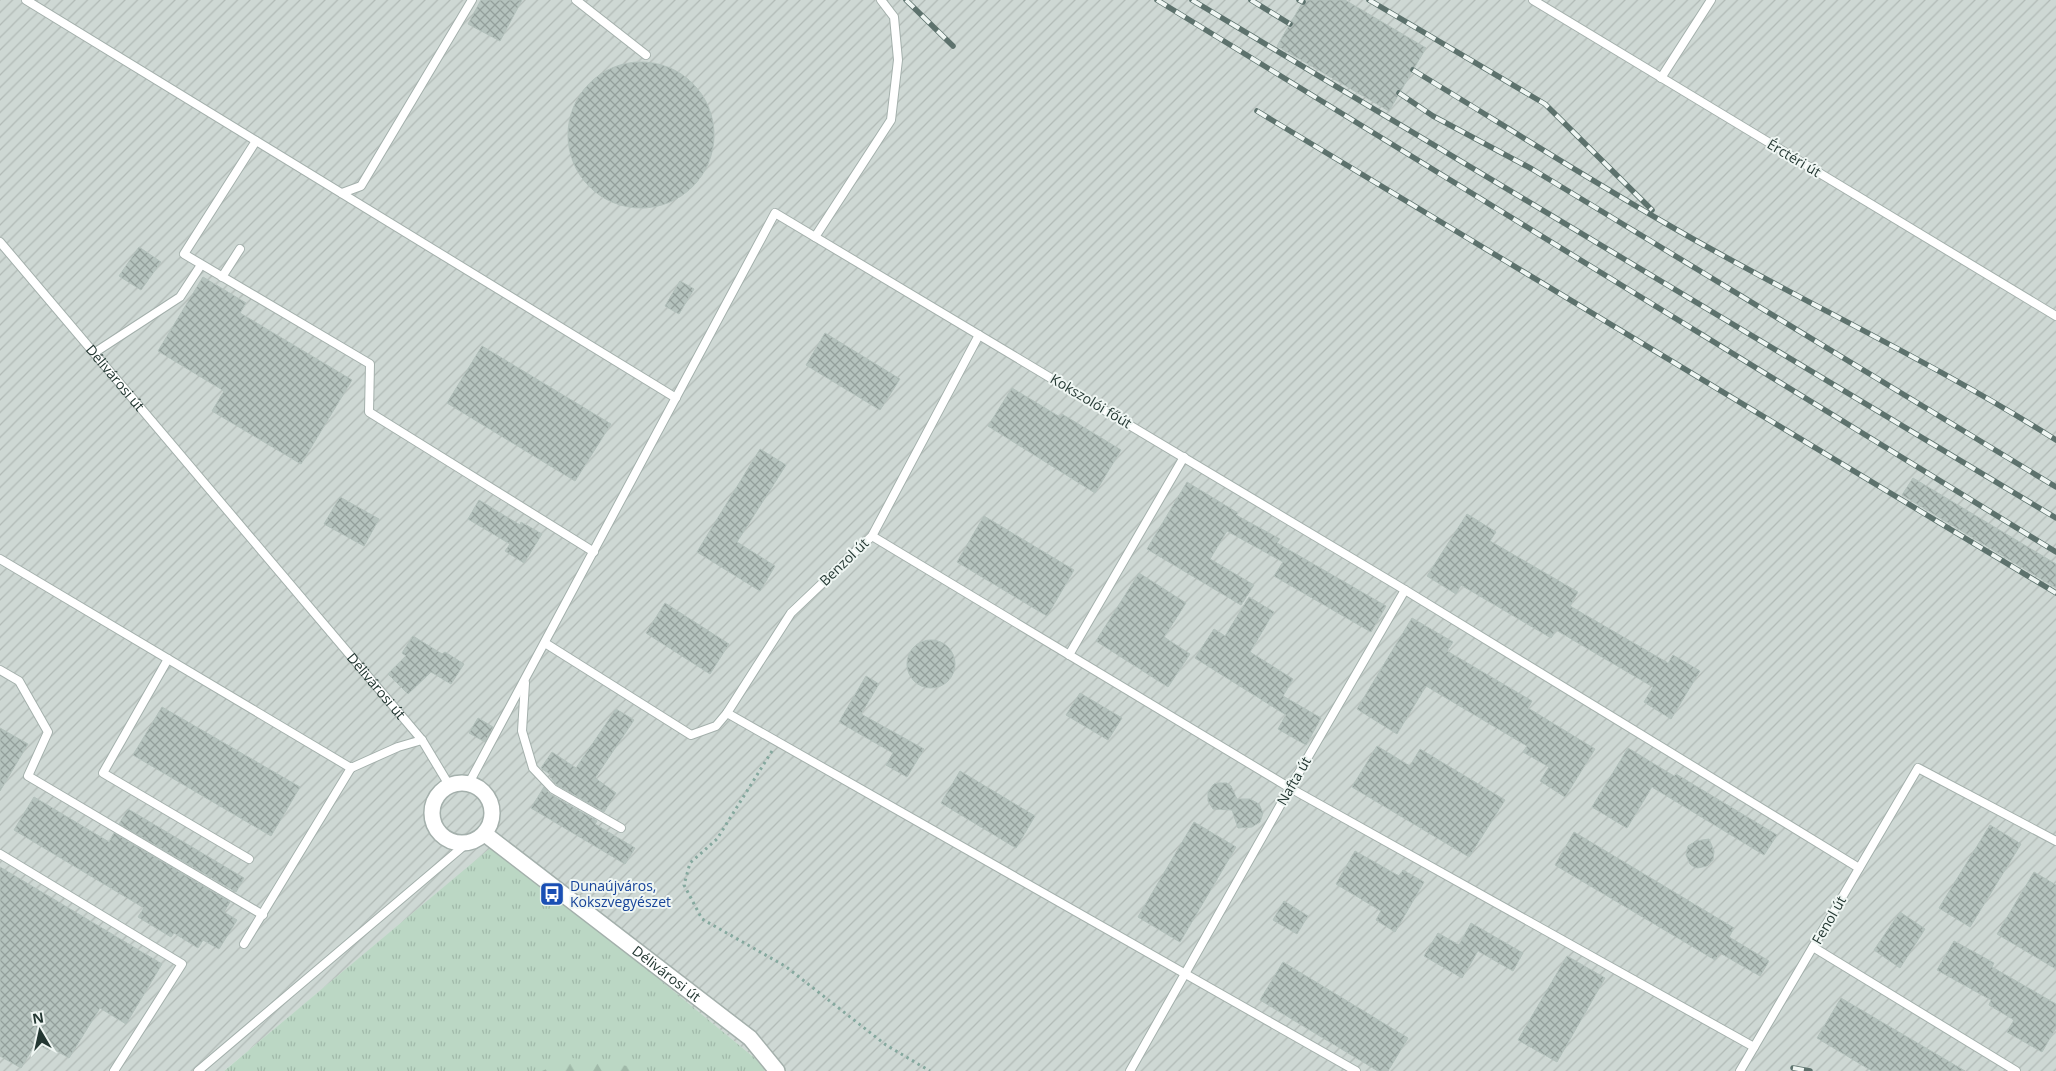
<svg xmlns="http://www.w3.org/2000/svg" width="2056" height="1071" font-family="'Open Sans',sans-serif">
<defs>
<pattern id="industrial-furrows" width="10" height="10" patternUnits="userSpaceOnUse" patternTransform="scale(1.25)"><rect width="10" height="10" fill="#ced8d4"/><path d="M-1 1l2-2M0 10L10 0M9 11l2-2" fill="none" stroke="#b1bab6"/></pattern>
<pattern id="grass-tufts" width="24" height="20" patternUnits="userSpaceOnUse" patternTransform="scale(1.25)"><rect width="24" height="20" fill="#bbd7c4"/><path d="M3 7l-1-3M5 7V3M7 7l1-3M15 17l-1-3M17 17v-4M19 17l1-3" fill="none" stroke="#a0b9a9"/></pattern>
<pattern id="forest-firs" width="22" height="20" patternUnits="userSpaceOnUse" patternTransform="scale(1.25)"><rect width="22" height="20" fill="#bbd7c4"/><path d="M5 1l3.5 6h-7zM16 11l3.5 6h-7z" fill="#a0b9a9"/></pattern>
<pattern id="building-cross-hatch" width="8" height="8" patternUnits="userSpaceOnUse" patternTransform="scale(1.25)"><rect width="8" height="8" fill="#b5c3be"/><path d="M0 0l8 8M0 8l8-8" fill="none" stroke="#939f9b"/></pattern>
</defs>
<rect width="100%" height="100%" fill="#e0e9e5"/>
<!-- industrial -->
<path fill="url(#industrial-furrows)" d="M0,0H2056V1071H765L762,1064L495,845L224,1071H0Z"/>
<!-- grass -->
<path fill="url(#grass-tufts)" d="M495,844L762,1064L765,1071H224Z"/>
<!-- forest -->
<path fill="url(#forest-firs)" d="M571,1058L628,1066L634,1071H542Z"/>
<!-- building -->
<path fill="url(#building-cross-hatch)" stroke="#b3c1bc" d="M481,0H522L500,41L468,24Z
M1304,0H1345L1426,48L1389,111L1277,46Z
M568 135a73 73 0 1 1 146 0a73 73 0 1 1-146 0Z
M139,247L161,262L141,290L119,276Z
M203,277L246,303L240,313L352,380L301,464L212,411L224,391L158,351Z
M680,281L694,289L679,314L665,306Z
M825,333L900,379L880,410L806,365Z
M482,346L611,424L575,481L447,403Z
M1012,388L1060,417L1062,414L1121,450L1095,493L988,426Z
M760,449L786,465L737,542L775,566L760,591L697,552Z
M1913,478L2056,564V588L1902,495Z
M1187,482L1238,513L1236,515L1280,539L1277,543L1386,606L1371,632L1274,576L1283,562L1227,531L1210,559L1254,585L1241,605L1147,549Z
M340,497L379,519L364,546L324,524Z
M479,500L520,525L521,522L542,534L524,563L505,551L510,544L468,519Z
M1467,514L1496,532L1490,541L1578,592L1570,606L1668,663L1673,655L1700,671L1671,719L1644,702L1653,687L1556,630L1551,638L1461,585L1456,594L1427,576Z
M984,516L1074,570L1047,616L957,562Z
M1139,573L1186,603L1164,637L1190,654L1168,687L1096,641Z
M1249,597L1274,612L1250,652L1293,679L1283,696L1321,718L1306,745L1278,729L1286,715L1195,658L1214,629L1225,636Z
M665,603L729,644L710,674L646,633Z
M1412,618L1453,642L1447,651L1532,701L1528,708L1595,749L1565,797L1540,781L1549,767L1523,752L1527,746L1426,686L1397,734L1357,709Z
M413,636L442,654L445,652L464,664L451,684L431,672L408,694L388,674L406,656L402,653Z
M907 664a24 24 0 1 1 48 0a24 24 0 1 1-48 0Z
M866,676L879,684L861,714L924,749L907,777L886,765L893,753L839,722Z
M1080,693L1122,718L1108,740L1066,715Z
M162,707L300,787L271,836L133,755Z
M616,709L634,720L595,778L616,793L604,812L557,785L550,777L551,775L541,768L552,752L576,768Z
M478,718L493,727L485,742L469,733Z
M0,728L28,744L0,791Z
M1377,746L1410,766L1420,749L1505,800L1469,857L1352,787Z
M1628,748L1674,776L1676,774L1777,835L1764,855L1652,787L1627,828L1592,807Z
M960,771L1035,816L1016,848L941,803Z
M1218,783H1227L1231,786L1237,799H1250L1259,804L1263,813L1260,822L1252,827L1238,828L1232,810L1213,809L1208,801V792L1214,784Z
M544,787L550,794L597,821L595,824L635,848L625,864L531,808Z
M34,797L109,842L114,833L230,902L224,912L237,920L219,949L203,940L198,948L174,933L171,937L138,917L144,908L14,830Z
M128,809L244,878L236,892L119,824Z
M1194,822L1236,847L1180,942L1138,917Z
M1990,825L2021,844L1970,927L1939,908Z
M1574,832L1734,928L1729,937L1769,961L1760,976L1720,953L1715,960L1555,865Z
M1709,839L1714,851L1713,860L1707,866L1698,868L1694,867L1690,864L1686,855L1688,846L1696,841Z
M1355,851L1399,876L1403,870L1424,882L1395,932L1376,920L1381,911L1336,884Z
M0,867L162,964L126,1024L100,1008L69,1058L50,1047L48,1050L36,1043L21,1068L0,1056Z
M2034,872L2056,885V969L1997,934Z
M1284,901L1308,916L1297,934L1273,920Z
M1900,912L1925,929L1900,968L1874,950Z
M1471,923L1523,953L1513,971L1478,951L1462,978L1424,956L1438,933L1459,945Z
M1954,941L1994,963L1992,967L2056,1004V1028L2042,1052L2007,1032L2014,1020L1989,1005L1991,1000L1937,970Z
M1567,956L1605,978L1557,1062L1518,1040Z
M1283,962L1408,1038L1388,1071H1378L1260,1000Z
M1841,998L1965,1071H1872L1817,1038Z"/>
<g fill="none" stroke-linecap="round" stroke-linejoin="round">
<defs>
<g id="lane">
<path d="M26,0L676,398"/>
<path d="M576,0L646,55"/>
<path d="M1533,0L2056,316"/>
<path d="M1661,78L1711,0"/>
<path d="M256,141L184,254L370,364L369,412L594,552"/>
<path d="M342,193L361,186L472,0"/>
<path d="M815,237L891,120L898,60L894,17L881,0"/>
<path id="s1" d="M0,242L422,740L449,785"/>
<path d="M222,277L240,249"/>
<path d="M94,353L180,297L201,265"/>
<path d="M872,536L1290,788L1754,1047"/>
<path d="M0,559L351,768L398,747L422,740"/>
<path d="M545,643L691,735L716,726L727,713L791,613L872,536L979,335"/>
<path d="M1069,655L1184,457"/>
<path d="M168,659L103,773L249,859"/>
<path d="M0,670L19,681L48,732L28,776L263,915"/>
<path d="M525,683L522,731L533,768L553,789L621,828"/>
<path d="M727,713L1356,1071"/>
<path d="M469,783L775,213L1405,590L1859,868"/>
<path d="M0,854L182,964L114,1071"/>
<path d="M244,944L351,768"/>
<path d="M1813,947L2016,1071"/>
<path d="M198,1071L466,844"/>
<path d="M1130,1071L1290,788L1405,590"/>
<path d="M1740,1071L1918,768L2056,841"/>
</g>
<g id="street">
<circle cx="462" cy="813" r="30"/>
<path id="s2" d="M485,834L750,1038L777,1071"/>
</g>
</defs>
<!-- lane casing -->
<use href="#lane" stroke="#a4b0ac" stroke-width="10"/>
<!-- street casing -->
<use href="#street" stroke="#a4b0ac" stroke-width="18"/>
<!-- path -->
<path stroke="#84a89e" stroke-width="3" stroke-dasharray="2.5 4" stroke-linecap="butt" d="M772,751L717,839L690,863L684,885L702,919L785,966L886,1045L930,1071"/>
<!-- lane -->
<use href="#lane" stroke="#fff" stroke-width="8"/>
<!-- street -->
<use href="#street" stroke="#fff" stroke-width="15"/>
<defs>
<path id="rail" d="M906,0L953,46
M1157,0L2056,552
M1192,0L2056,518
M1251,0L1290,24
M1299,0L1303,2
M1369,0L1545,104L1652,210
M1413,70C1497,121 1580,174 1665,223C1794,298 1930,360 2056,440
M1399,93L1433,116L1532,169L2056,487
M1257,111L2056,593
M1793,1068L1810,1071"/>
</defs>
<!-- rail casing -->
<use href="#rail" stroke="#5d726d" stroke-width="5.5"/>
<!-- rail -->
<use href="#rail" stroke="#eff6f3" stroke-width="4" stroke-dasharray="11" stroke-linecap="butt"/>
</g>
<!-- icons -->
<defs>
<symbol id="bus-square" viewBox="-11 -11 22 22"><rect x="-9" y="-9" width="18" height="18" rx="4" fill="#1a4fb4" stroke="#eff6f3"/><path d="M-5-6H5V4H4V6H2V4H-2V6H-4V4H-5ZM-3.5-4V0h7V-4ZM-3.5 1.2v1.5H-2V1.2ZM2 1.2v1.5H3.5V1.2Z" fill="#fff"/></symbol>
</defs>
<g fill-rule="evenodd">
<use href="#bus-square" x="538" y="880" width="28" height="28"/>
</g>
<g text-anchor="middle" stroke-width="4" stroke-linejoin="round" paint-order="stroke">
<!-- street labels -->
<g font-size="14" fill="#233732" stroke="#eff6f3">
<text transform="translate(1794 158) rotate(31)" y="5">Érctéri út</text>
<text dy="5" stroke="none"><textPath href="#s1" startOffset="178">Délivárosi út</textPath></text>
<text transform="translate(1091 401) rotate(31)" y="5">Kokszolói főút</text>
<text transform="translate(844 562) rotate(-44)" y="5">Benzol út</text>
<text dy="5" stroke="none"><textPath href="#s1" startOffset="582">Délivárosi út</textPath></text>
<text transform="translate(1294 781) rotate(-60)" y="5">Nafta út</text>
<text transform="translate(1829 920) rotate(-60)" y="5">Fenol út</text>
<text dy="5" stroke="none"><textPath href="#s2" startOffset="229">Délivárosi út</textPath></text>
</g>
<!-- transit labels -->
<g font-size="14" fill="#164399" stroke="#eff6f3" text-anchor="start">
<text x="570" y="891">Dunaújváros,<tspan x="570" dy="16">Kokszvegyészet</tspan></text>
</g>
</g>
<!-- north arrow -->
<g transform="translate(40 1031) rotate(351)" stroke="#eff6f3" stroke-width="4" paint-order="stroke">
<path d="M0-4L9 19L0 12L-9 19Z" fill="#233732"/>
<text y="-8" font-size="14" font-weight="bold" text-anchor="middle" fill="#233732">N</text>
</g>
</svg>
